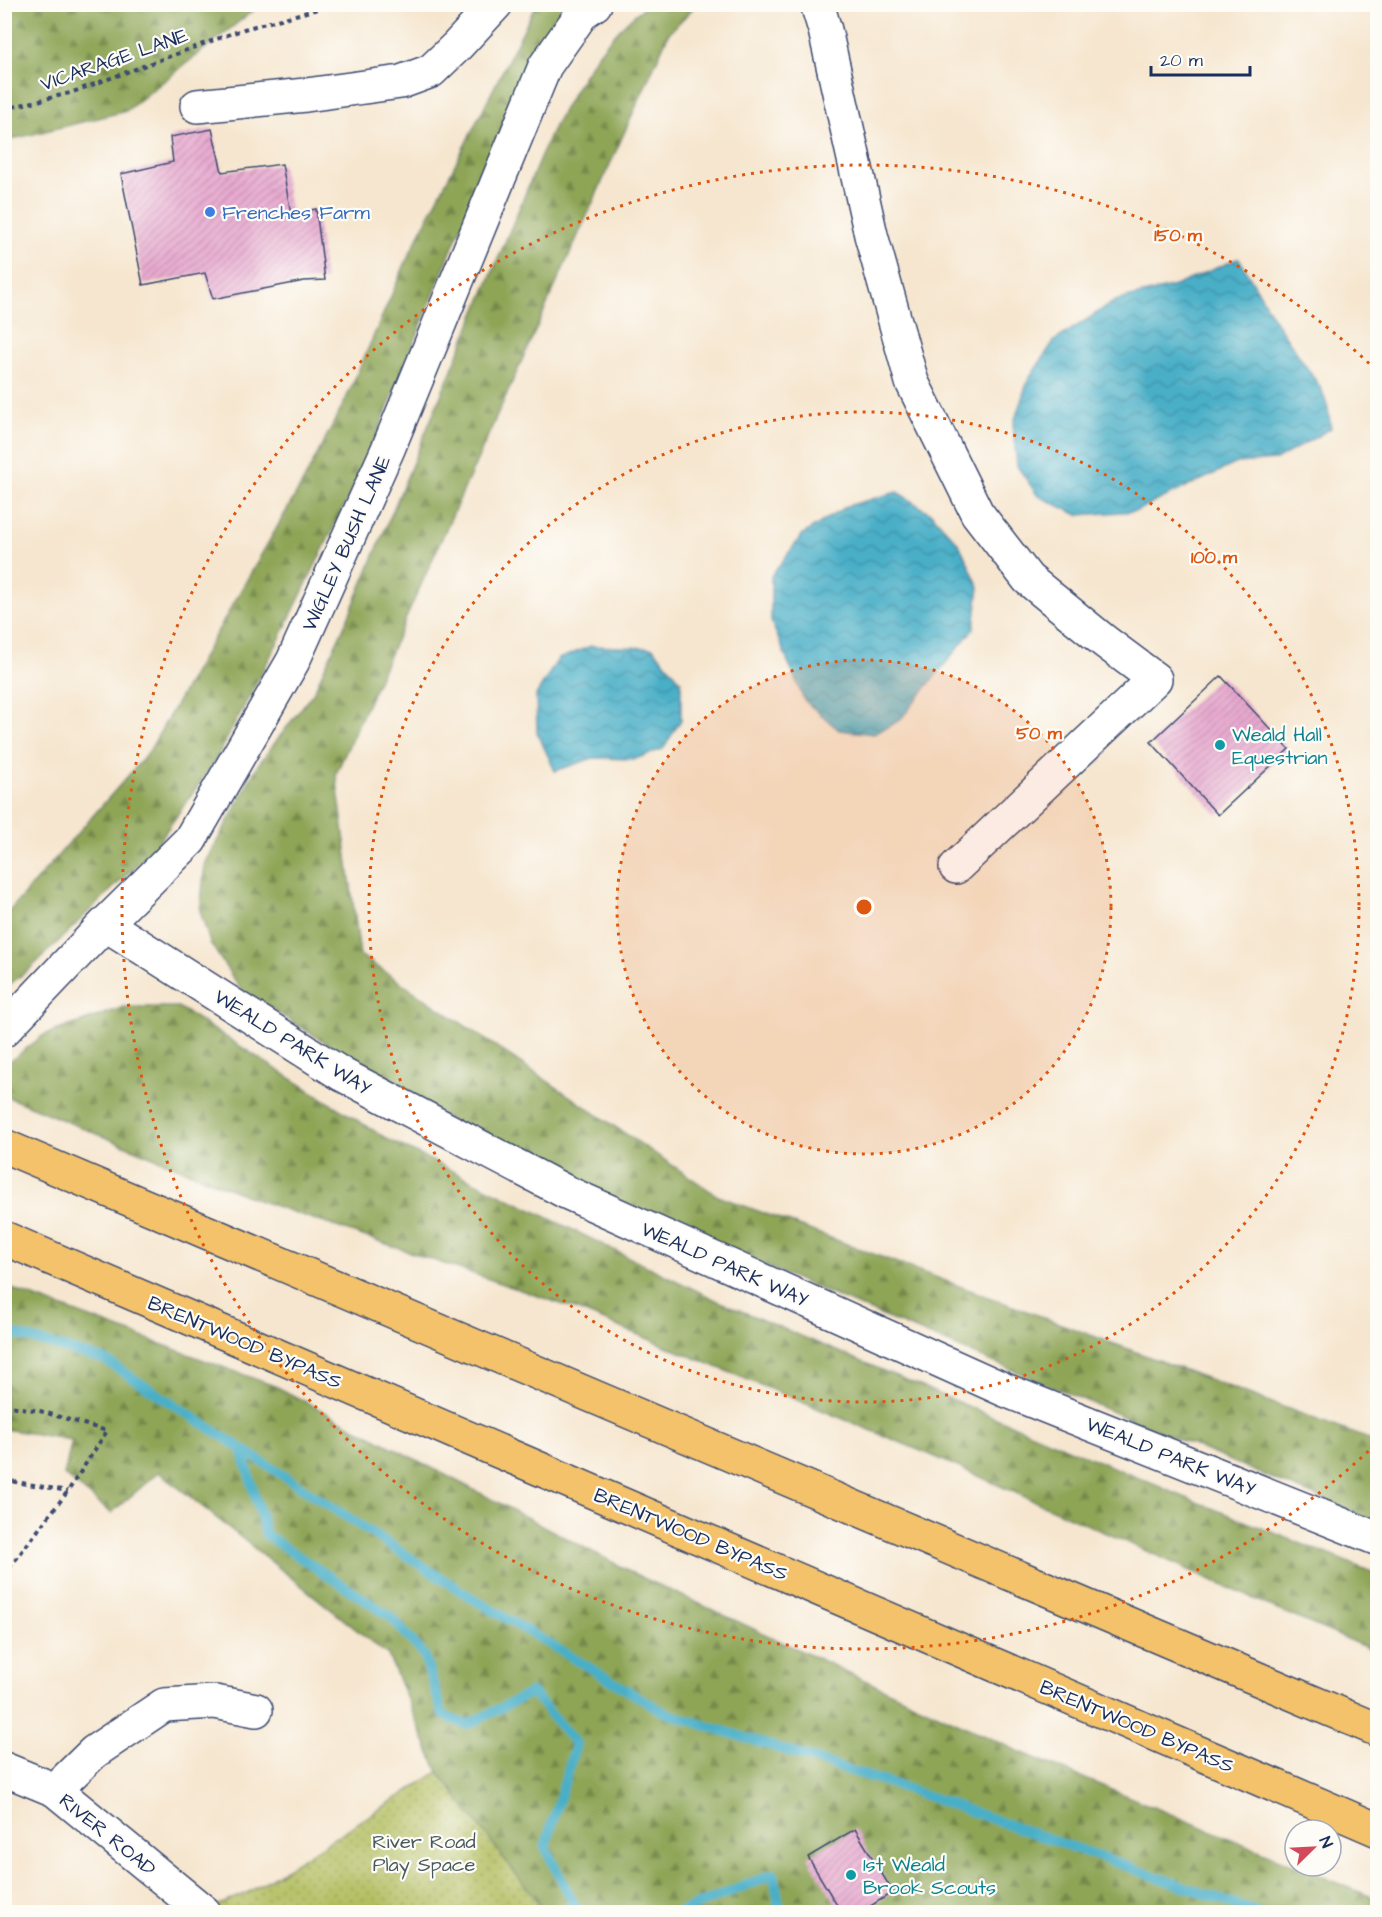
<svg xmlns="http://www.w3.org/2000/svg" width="1382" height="1917" font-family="'Architects Daughter',sans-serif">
<defs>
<pattern id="forest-firs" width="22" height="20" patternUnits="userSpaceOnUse" patternTransform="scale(1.5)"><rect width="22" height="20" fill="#8ea556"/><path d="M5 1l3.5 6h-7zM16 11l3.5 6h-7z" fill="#73874a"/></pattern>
<pattern id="park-dots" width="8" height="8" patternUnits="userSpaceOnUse" patternTransform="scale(1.5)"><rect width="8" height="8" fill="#b3be60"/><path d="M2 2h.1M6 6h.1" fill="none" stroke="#919b52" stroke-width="1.8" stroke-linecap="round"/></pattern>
<pattern id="water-waves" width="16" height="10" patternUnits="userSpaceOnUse" patternTransform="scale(1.5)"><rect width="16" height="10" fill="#48afc7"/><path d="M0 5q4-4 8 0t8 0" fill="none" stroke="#3b8fa5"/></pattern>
<pattern id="building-hatch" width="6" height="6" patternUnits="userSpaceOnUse" patternTransform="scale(1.5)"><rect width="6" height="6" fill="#e9aad0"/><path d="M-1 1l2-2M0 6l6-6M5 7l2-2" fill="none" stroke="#bc8bac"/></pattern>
</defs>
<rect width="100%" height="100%" fill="#fdfcf7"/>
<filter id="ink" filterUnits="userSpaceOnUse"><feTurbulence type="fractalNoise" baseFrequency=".0167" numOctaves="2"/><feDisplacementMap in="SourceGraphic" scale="12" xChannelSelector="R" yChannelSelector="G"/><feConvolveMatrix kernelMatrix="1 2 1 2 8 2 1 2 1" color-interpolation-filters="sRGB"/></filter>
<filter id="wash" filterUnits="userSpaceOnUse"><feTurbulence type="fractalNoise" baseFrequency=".008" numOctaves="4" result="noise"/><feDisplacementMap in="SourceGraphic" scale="24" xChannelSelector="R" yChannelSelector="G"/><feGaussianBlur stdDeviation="1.35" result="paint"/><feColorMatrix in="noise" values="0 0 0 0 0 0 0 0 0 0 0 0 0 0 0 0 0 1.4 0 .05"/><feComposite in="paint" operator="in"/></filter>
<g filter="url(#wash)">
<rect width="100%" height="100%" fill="#f6e6cf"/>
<!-- forest -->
<path fill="url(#forest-firs)" stroke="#546a5a" stroke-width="1.5" d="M541,4L575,5L534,67L456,239L367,459L280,638L215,761L155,847L31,968L5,988V916L148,753L304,480L346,399L409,255L536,5Z
M4,5L5,4L260,5L126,111L5,141Z
M647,5H696L669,33L336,774L360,955L718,1196L1377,1442V1522L873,1312L626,1206L455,1123L241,990L210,943L200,911L205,864L258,765L313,693L348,618L551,132C579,83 600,39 647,5Z
M124,1007H178L387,1139L720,1302L1184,1497L1377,1574V1652L1281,1611L931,1455L573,1308L255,1199L5,1096V1065L44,1035Z
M4,1286L277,1387L637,1575L1020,1752L1377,1899V1912H545L438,1772L388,1655L159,1472L111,1513L64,1475L72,1440L5,1429Z"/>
<!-- park -->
<path fill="url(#park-dots)" stroke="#67765f" stroke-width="1.5" d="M438,1772L545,1912H202L251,1891Z"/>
<!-- water -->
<path fill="url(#water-waves)" stroke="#326f92" stroke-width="1.5" d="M1239,258L1274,319L1322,390L1328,409L1331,428L1276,460L1237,463L1136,511L1078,515L1038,496L1017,466L1013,425L1028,380L1054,341L1115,301L1175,286Z
M897,492L932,514L959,544L979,587L974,628L900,720L874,734L839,730L804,700L771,621V576L803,534L847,506Z
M591,646L653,648L681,681V720L663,749L635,759L593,758L555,771L537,732L536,695L558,659Z"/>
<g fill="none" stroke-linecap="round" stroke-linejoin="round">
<!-- stream -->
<path stroke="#48afc7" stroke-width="10" d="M4,1331L105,1360L475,1600L666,1713L899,1786L1256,1912
M242,1449L266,1535L391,1617L424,1655L443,1715L467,1725L532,1692L576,1744L545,1847L578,1912
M680,1912L774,1874L780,1912"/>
</g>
<g id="blocks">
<!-- building -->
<path fill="url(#building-hatch)" d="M212,129L222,172L282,164L291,214L316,209L325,280L304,281L213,299L205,273L143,285L121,174L173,162L170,137Z
M1221,676L1289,749L1218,815L1151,742Z
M855,1829L893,1892L861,1912H841L808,1857Z"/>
</g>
</g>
<g filter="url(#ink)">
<use href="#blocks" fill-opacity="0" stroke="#3c4a6f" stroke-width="1.5"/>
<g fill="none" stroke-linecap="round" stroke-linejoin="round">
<defs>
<path id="minor" d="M817,4L825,30L871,235L912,382L977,513L1028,579L1104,641L1155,679L956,867
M197,106L306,95L401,82L431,71L456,47L496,4
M105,924L343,1075L566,1192L1005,1390L1378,1539
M4,1030L105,924L190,840L293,661L388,449L545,66L583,12L595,4
M4,1769L55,1790L204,1912
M55,1790L94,1752L164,1705L215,1702L256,1710"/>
<path id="highway" d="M4,1146L1378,1730
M4,1238L1378,1830"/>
</defs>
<!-- minor casing -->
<use href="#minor" stroke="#3c4a6f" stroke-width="36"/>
<!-- highway casing -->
<use href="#highway" stroke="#3c4a6f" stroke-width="36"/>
<!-- path -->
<path stroke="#3c4a6f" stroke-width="4" stroke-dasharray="4.5 4.5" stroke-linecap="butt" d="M4,109L70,93L244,29L336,4
M4,1405L40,1411L107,1431L68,1491L10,1567L4,1577
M4,1480L68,1491"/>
<!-- minor -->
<use href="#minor" stroke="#fff" stroke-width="33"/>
<!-- highway -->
<use href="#highway" stroke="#f4c26a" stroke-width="33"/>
</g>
</g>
<!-- distance rings -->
<circle cx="864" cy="907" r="247" fill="#de5710" fill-opacity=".12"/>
<g fill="none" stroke="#de5710" stroke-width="3" stroke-dasharray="3 6">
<circle cx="864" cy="907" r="247"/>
<circle cx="864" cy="907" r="495"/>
<path d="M1375 1445A742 742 0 1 1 1375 369"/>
</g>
<!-- markers -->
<circle fill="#3f7fe0" stroke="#fdfcf7" stroke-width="2" cx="210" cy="212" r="6"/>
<g fill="#0f9aa8" stroke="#fdfcf7" stroke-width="2">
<circle cx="1220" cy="745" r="6"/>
<circle cx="851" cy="1875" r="6"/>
</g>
<g text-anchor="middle" stroke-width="4.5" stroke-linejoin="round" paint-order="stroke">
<!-- street labels -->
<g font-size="20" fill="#1b2f5e" stroke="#fdfcf7">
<text transform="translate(114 59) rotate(-19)" y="7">VICARAGE LANE</text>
<text transform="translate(346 543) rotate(-66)" y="7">WIGLEY BUSH LANE</text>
<text transform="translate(293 1042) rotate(32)" y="7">WEALD PARK WAY</text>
<text transform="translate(725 1264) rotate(24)" y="7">WEALD PARK WAY</text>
<text transform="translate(245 1342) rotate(23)" y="7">BRENTWOOD BYPASS</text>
<text transform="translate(1171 1456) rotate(22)" y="7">WEALD PARK WAY</text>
<text transform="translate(691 1534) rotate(23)" y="7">BRENTWOOD BYPASS</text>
<text transform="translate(1137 1726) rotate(23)" y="7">BRENTWOOD BYPASS</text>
<text transform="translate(108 1834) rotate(39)" y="7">RIVER ROAD</text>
</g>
<!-- shop labels -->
<g font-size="20" fill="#366cbe" stroke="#fdfcf7" text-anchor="start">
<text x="222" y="219">Frenches Farm</text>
</g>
<!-- culture labels -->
<g font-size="20" fill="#0d838f" stroke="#fdfcf7" text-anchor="start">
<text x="1232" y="741">Weald Hall<tspan x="1232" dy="23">Equestrian</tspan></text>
<text x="863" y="1871">1st Weald<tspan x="863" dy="23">Brook Scouts</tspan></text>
</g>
<!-- park labels -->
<g font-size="20" fill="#495a5f" stroke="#fdfcf7">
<text x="424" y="1848">River Road<tspan x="424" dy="23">Play Space</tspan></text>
</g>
</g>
<circle cx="864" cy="907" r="9" fill="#de5710" stroke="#fdfcf7" stroke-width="3"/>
<g font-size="18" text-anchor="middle" font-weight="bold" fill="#de5710" stroke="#fdfcf7" stroke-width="4.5" stroke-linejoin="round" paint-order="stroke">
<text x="1178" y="241">150 m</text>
<text x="1214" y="563">100 m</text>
<text x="1039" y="739">50 m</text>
</g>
<!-- margin -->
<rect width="1382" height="1917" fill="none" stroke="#fdfcf7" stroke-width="24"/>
<!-- north arrow -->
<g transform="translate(1313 1848) rotate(66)"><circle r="28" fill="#fdfcf7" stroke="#a3aaba" stroke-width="1.5"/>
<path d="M0-4.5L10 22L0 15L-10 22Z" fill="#d1495b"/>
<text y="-9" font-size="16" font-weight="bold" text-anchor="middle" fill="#1b2f5e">N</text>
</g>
<!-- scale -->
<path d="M1151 66v9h99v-9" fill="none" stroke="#1b2f5e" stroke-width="3"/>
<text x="1160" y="66" font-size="18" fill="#1b2f5e" stroke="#fdfcf7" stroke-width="4.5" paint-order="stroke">20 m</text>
</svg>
